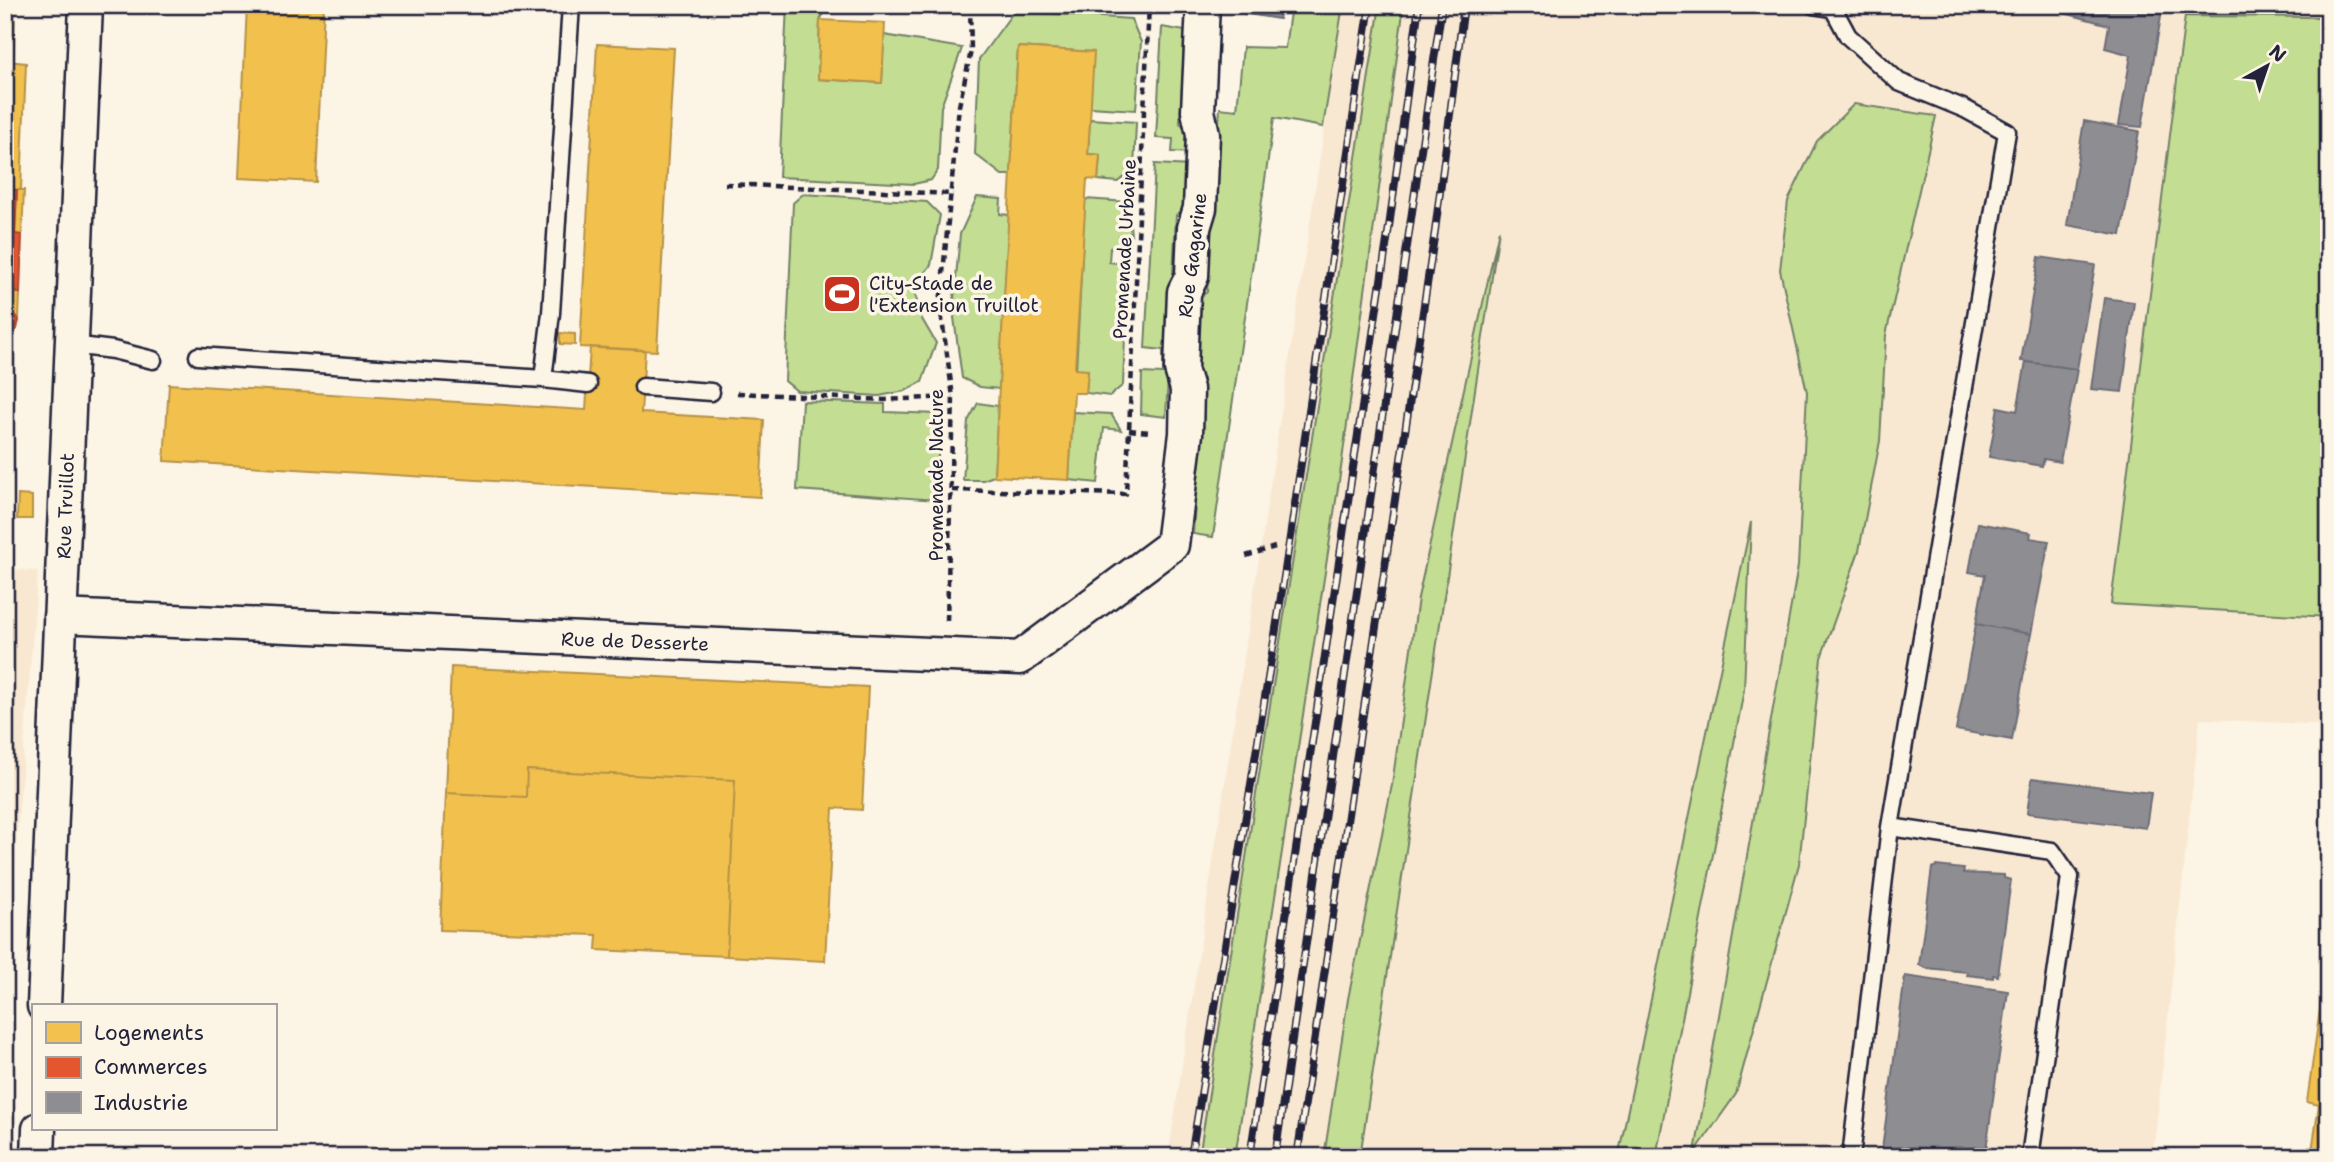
<svg xmlns="http://www.w3.org/2000/svg" width="2334" height="1162" font-family="'Shantell Sans',sans-serif">
<rect width="100%" height="100%" fill="#fcf5e5"/>
<filter id="ink" filterUnits="userSpaceOnUse"><feTurbulence type="fractalNoise" baseFrequency=".0143" numOctaves="2"/><feDisplacementMap in="SourceGraphic" scale="14" xChannelSelector="R" yChannelSelector="G"/><feConvolveMatrix kernelMatrix="1 2 1 2 8 2 1 2 1" color-interpolation-filters="sRGB"/></filter>
<g filter="url(#ink)">
<!-- built -->
<path fill="#f9e8d1" d="M1343,5H2329V725L2200,719L2153,1157H1168Z
M5,569L38,571L5,988Z"/>
<!-- green -->
<path fill="#c3dd93" stroke="#728067" stroke-width="2" d="M787,5H829L820,20L818,79L882,83L884,35L962,48L941,107L938,170L931,180L914,184L779,177Z
M1291,5H1343L1323,127L1274,118L1213,537L1193,534L1203,379L1193,370L1195,301L1207,292L1220,108L1237,110L1243,47L1285,48Z
M1380,5H1404L1341,468L1235,1157H1199Z
M1014,11L1131,19L1141,42L1136,110L1090,107L1093,52L1018,47L1011,175H1002L975,154L979,59Z
M2185,16L2329,17V617L2111,604Z
M1162,27L1185,31L1180,123L1194,135L1193,153L1172,152L1173,139L1156,138Z
M1854,104L1936,116L1886,335L1880,441L1859,551L1821,658L1799,864L1736,1094L1695,1152L1798,566L1807,392L1780,270L1788,201L1817,141Z
M1090,119L1136,122L1134,170L1118,182L1098,180L1100,155L1088,154Z
M1155,164L1191,166L1188,206L1176,215L1166,417L1141,414L1142,373L1163,374V350L1145,348Z
M803,194L927,202L940,215L931,265L913,287L922,319L936,343L922,382L905,391L879,396L797,391L785,381L793,203Z
M977,197L1001,199L1000,214L1009,215L999,389L980,387L962,378L953,310L960,234Z
M1085,199L1128,202L1131,236H1119L1118,244L1110,248L1109,262L1128,264L1123,385L1110,396L1086,393L1088,370H1076Z
M1499,230L1360,1157H1324L1348,999L1392,785L1418,598Z
M802,401L885,404V412L939,414L937,500L797,490Z
M978,403L998,406L994,476L983,480H963L968,421Z
M1073,412L1111,414L1121,430L1104,428L1098,483L1069,480Z
M1751,522L1744,690L1656,1157H1618Z"/>
<!-- homes -->
<path fill="#f2c14e" stroke="#b49148" stroke-width="2" d="M5,5H9L7,61L26,63L21,190L5,189Z
M9,5H15L13,62L7,61Z
M247,5H324L316,182L239,178Z
M829,5H904V11Z
M820,20L885,23L882,83L818,79Z
M597,44L674,48L657,351L580,347Z
M1018,47L1094,52L1088,154L1100,155L1098,180L1087,179L1075,369L1088,370L1086,393H1074L1069,480L994,476Z
M17,190H24L22,235L15,234Z
M12,292L20,293L19,320L12,310Z
M560,333L575,334V345L560,344Z
M590,347L645,350L641,413L764,420L760,497L164,461L169,384L586,410Z
M18,495L32,496V519H17Z
M451,667L868,687L862,810L833,808L825,961L727,956L735,780L527,770L526,797L446,793Z
M527,770L735,780L727,956L596,950L597,935L440,930L446,793L526,797Z
M2329,945V1157H2311L2319,1105L2307,1102Z"/>
<!-- shops -->
<path fill="#e4572e" stroke="#aa4732" stroke-width="2" d="M5,189L17,190L15,234L22,235L20,293L12,292V310L19,320L17,329L5,339Z"/>
<!-- industry -->
<path fill="#8d8d92" stroke="#6d6d78" stroke-width="2" d="M1243,5H1281L1279,19L1241,13Z
M2065,5H2163L2142,127L2119,125L2131,55L2105,48L2109,25L2064,13Z
M2084,121L2139,131L2121,235L2067,225Z
M2039,257L2095,265L2077,369L2021,361Z
M2104,298L2134,302L2122,392L2091,389Z
M2026,362L2077,369L2060,462L2044,459L2042,466L1989,457L1998,407L2017,411Z
M1978,523L2031,533L2030,538L2049,541L2031,634L1976,624L1985,575L1969,572Z
M1976,624L2031,634L2012,740L1956,730Z
M2032,778L2151,793L2146,828L2027,813Z
M1936,866L1964,869L1963,873L2004,875V878L2011,880L1998,976L1993,975V978L1967,975V972L1926,968L1919,965L1932,868Z
M1905,976L2008,991L1985,1157H1881Z"/>
<g fill="none" stroke-linecap="round" stroke-linejoin="round">
<defs>
<path id="lane" d="M1813,5L1833,8L1848,36L1899,82L1965,109L2007,132L1890,827L1851,1157
M72,345L113,350L153,360
M198,356L543,379L551,313L571,5
M543,379L588,384
M643,387L711,392
M1890,827L2052,851L2070,877L2030,1157"/>
<path id="street" d="M60,616L1020,658L1172,545L1186,434L1187,389L1181,369L1184,292L1192,276L1194,228L1200,208L1203,134L1198,111L1203,5
M44,1006L86,5
M38,1157L39,1129"/>
</defs>
<!-- lane casing -->
<use href="#lane" stroke="#22223b" stroke-width="21"/>
<!-- street casing -->
<use href="#street" stroke="#22223b" stroke-width="37"/>
<!-- path -->
<path stroke="#22223b" stroke-width="4.5" stroke-dasharray="7 5" stroke-linecap="butt" d="M1152,5L1169,6
M725,184L953,194
M737,393L884,400L953,397
M1129,430L1150,432
M952,490L1126,494L1149,5
M1246,556L1275,547
M947,621L953,397L940,305L959,106L971,51L970,5"/>
<!-- lane -->
<use href="#lane" stroke="#fcf5e5" stroke-width="16"/>
<!-- street -->
<use href="#street" stroke="#fcf5e5" stroke-width="32"/>
<defs>
<path id="rail" d="M1191,1157L1279,610L1370,5
M1250,1157L1389,227L1419,5
M1275,1157L1442,5
M1297,1157L1435,231L1464,5"/>
</defs>
<!-- rail casing -->
<use href="#rail" stroke="#22223b" stroke-width="8"/>
<!-- rail -->
<use href="#rail" stroke="#fcf5e5" stroke-width="5" stroke-dasharray="16" stroke-linecap="butt"/>
</g>
</g>
<!-- icons -->
<defs>
<symbol id="stadium-square" viewBox="-11 -11 22 22"><rect x="-9" y="-9" width="18" height="18" rx="4" fill="#c8321e" stroke="#fcf5e5"/><path d="M0-5a6.5 5 0 1 0 0 10a6.5 5 0 1 0 0-10ZM-3.5-1.8h7v3.6h-7Z" fill="#fff"/></symbol>
</defs>
<g fill-rule="evenodd">
<use href="#stadium-square" x="820" y="272" width="44" height="44"/>
</g>
<g text-anchor="middle" stroke-width="7" stroke-linejoin="round" paint-order="stroke">
<!-- street labels -->
<g font-size="19" fill="#22223b" stroke="#fcf5e5">
<text transform="translate(1124 249) rotate(-87)" y="7">Promenade Urbaine</text>
<text transform="translate(1192 255) rotate(-83)" y="7">Rue Gagarine</text>
<text transform="translate(936 475) rotate(-90)" y="7">Promenade Nature</text>
<text transform="translate(65 506) rotate(-88)" y="7">Rue Truillot</text>
<text transform="translate(635 641) rotate(2)" y="7">Rue de Desserte</text>
</g>
<!-- poi labels -->
<g font-size="19" fill="#22223b" stroke="#fcf5e5" text-anchor="start">
<text x="869" y="290">City-Stade de<tspan x="869" dy="22">l'Extension Truillot</tspan></text>
</g>
</g>
<!-- margin -->
<rect width="2334" height="1162" fill="none" stroke="#fcf5e5" stroke-width="28"/>
<rect x="14" y="14" width="2306" height="1134" fill="none" stroke="#22223b" stroke-width="2.5" filter="url(#ink)"/>
<!-- legend -->
<rect x="32" y="1004" width="245" height="126" fill="#fcf5e5" stroke="#a5a1a1" stroke-width="2"/>
<rect x="46" y="1022" width="35" height="21" fill="#f2c14e" stroke="#a5a1a1" stroke-width="2"/>
<text x="94" y="1040" font-size="21" fill="#22223b">Logements</text>
<rect x="46" y="1057" width="35" height="21" fill="#e4572e" stroke="#a5a1a1" stroke-width="2"/>
<text x="94" y="1074" font-size="21" fill="#22223b">Commerces</text>
<rect x="46" y="1092" width="35" height="21" fill="#8d8d92" stroke="#a5a1a1" stroke-width="2"/>
<text x="94" y="1110" font-size="21" fill="#22223b">Industrie</text>
<!-- north arrow -->
<g transform="translate(2267 66) rotate(40)" stroke="#fcf5e5" stroke-width="5" paint-order="stroke">
<path d="M0-5L12 26L0 18L-12 26Z" fill="#22223b"/>
<text y="-10" font-size="19" font-weight="bold" text-anchor="middle" fill="#22223b">N</text>
</g>
</svg>
